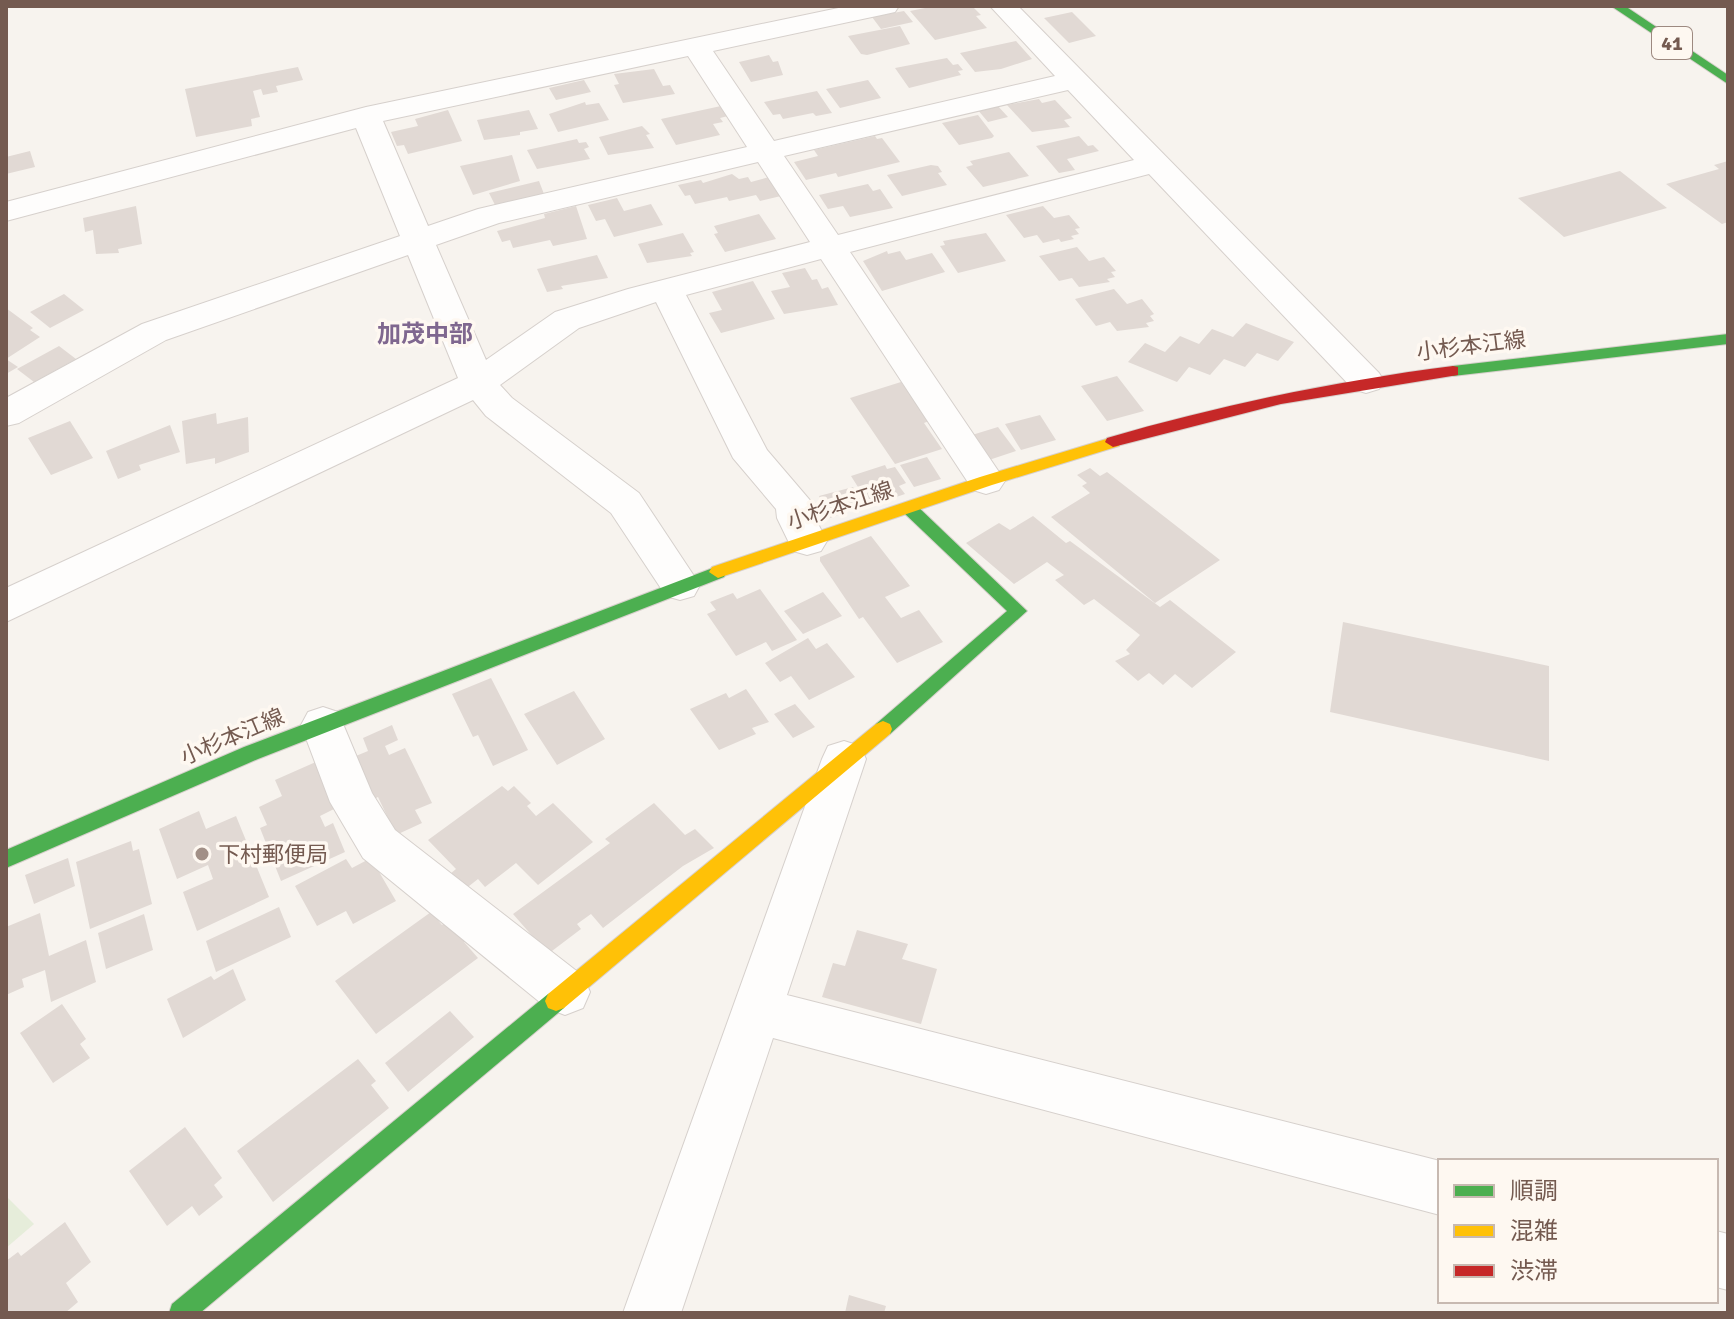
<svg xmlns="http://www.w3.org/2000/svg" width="1734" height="1319" font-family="Signika,'Noto Sans JP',sans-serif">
<rect width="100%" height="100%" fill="#f7f3ee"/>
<!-- green -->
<path fill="#e6edda" d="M6,1196L34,1224L6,1248Z"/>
<!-- building -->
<path fill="#e1d9d4" d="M935,6H972L981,15L976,16L987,28L935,40L910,11Z
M904,11L913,22L881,29L872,17Z
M1072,12L1096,36L1069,43L1044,18Z
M900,26L910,44L867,55L861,54L848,36Z
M1016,41L1032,59L1001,69L975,72L960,53Z
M769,55L773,62L778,61L783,75L751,82L739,62Z
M947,58L953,65L958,64L963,70L958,71L961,75L909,88L895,68Z
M298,67L303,80L276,86L278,92L263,95L261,89L253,91L260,117L251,119L252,126L196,137L185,89Z
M654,69L663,86L670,85L675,94L623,103L614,85L619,84L614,74Z
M584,80L591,92L556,100L549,88Z
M868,80L881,98L840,108L826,89Z
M817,91L832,113L816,116L813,113L783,119L780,114L773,115L764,102Z
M1039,99L1042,103L1055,100L1072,118L1064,120L1070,127L1032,132L1007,105Z
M585,102L586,105L599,103L609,120L558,132L549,114Z
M997,105L1008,117L988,122L977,109Z
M721,106L728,116L720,118L723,122L713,124L720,135L676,145L661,119Z
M448,110L462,141L408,154L404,145L397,146L391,132L418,126L415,119Z
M529,110L538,129L520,132V135L484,140L477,120Z
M978,115L994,136L992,138L959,145L942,123Z
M642,126L650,134L646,135L654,148L608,155L599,137Z
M875,136L877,139L882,138L900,162L838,177L836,173L806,180L794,162L818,156L814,150Z
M1079,136L1088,146L1093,145L1099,151L1067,159L1075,170L1059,173L1036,146Z
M577,139L579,143L586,142L589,147L584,149L590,159L537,169L527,150Z
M30,151L35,167L6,174V157Z
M1009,152L1029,176L983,187L966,167L973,165L970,161Z
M512,155L520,181L473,195L460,166Z
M1728,161V222L1722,224L1666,184L1719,169L1714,165Z
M931,165L938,166L942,172L938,173L947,185L902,196L887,175Z
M1620,171L1667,208L1564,237L1518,198Z
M732,174L739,179L748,177L751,182L769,177L781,196L760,201L756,195L729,201L727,197L695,204L690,195L685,196L678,185L701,180L703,183Z
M539,181L544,194L495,205L489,193Z
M868,184L873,191L880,189L893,208L850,217L843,206L828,209L819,195Z
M617,198L624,211L651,204L663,225L614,237L605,219L596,221L588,205Z
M136,206L142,244L118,249L119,253L96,254L93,230L85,232L83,218Z
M576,206L587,239L553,246L550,240L513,248L510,240L502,242L497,231L545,218L544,214Z
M1043,206L1054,218L1069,215L1080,228L1075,229L1079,234L1071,236L1074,239L1061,242L1059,239L1043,243L1037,235L1024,238L1006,215Z
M759,214L776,239L725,252L714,234L718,233L714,226Z
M683,233L694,252L690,253L692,256L647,263L638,244Z
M986,233L1006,261L958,273L940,246L945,245L943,241Z
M1077,247L1089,261L1104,257L1116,271L1111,272L1115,277L1107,279L1110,282L1079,287L1072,278L1059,281L1039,256Z
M887,251L888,254L900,251L906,260L932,253L945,272L882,291L863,261Z
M597,255L608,278L561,286L563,289L547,292L537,269Z
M805,268L812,280L817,279L822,289L828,287L838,305L784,314L771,291L790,287L782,273Z
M753,281L775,319L721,333L709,313L722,310L712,292Z
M1114,289L1127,304L1142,299L1154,314L1150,316L1154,321L1146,323L1149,327L1117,331L1110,322L1096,326L1075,299Z
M64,294L84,310L50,328L30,312Z
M6,308L33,328L30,330L40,337L6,359L18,367L6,374Z
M1246,323L1294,342L1278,361L1257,353L1245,367L1224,359L1210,375L1189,367L1177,382L1128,362L1145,343L1165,352L1180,336L1199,344L1212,329L1233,337Z
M59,346L76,359L34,382L17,369Z
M1117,376L1144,411L1107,421L1081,386Z
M901,382L929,421L924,423L942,449L895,464L850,398Z
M216,413L217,424L248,417L249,452L215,464V458L186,464L182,421Z
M1040,415L1056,440L1021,450L1005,424Z
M70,421L93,458L51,475L28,438Z
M170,425L180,452L139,465L141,470L118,479L106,451Z
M998,427L1016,451L989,460L972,435Z
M927,457L941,479L914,487L900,465Z
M885,465L887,469L895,467L906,483L899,486L905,494L870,506L851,476Z
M1090,468L1100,476L1107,472L1220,560L1155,603L1051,517L1090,493L1082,486L1087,483L1077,475Z
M853,487L864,506L813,524L812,505L822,502L819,496Z
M1033,516L1066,543L1070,541L1160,607L1170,600L1236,652L1192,688L1175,674L1163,685L1149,673L1138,681L1115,661L1130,654L1126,650L1140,635L1094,599L1084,605L1055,580L1064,575L1047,562L1014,584L966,543L999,523L1010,530Z
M871,536L910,586L885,597L901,618L919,610L943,642L897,663L863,617L859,619L820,561V557Z
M760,589L797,640L772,651L766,642L736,656L707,614L716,610L710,602L733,593L737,599Z
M823,592L842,616L803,634L784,611Z
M1343,622L1549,666V761L1330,712Z
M808,638L816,649L827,643L855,677L809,700L791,676L780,682L765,663Z
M491,678L528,750L493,766L478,735L473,737L452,694Z
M746,689L769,722L752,728L756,734L719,750L690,709L726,693L729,698Z
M574,691L605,739L557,765L524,714Z
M795,704L815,727L793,738L774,714Z
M392,725L398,740L385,746L389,755L405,748L432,803L415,810L422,823L396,835L378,797L370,801L351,758L368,751L363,738Z
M318,761L338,807L320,816L325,827L333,823L345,852L281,881L260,828L267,825L259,807L282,796L275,780Z
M502,786L508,791L514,786L531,803L527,806L536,816L553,803L593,842L538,885L516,863L485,887L478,879L464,890L450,874L456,869L428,840Z
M654,803L685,835L695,829L714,848L683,866L603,928L591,914L577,924L581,929L548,954L513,914L610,843L605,839Z
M199,811L206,829L236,816L269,897L197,931L183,892L213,879L208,865L177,879L159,829Z
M131,841L133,851L139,849L152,904L90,929L76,862Z
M68,858L75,886L34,904L25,875Z
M371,858L396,901L353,924L346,911L317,926L295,886L346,859L352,868Z
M279,907L291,937L216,972L206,941Z
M431,912L442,925L453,917L471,937L464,942L478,958L376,1034L335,981Z
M40,913L49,956L86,940L96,982L51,1002L45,970L22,979L24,987L6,995V927Z
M144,914L153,950L106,969L98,933Z
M857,930L908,944L902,959L937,969L921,1024L822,997L833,963L845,966Z
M233,969L246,1000L183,1038L167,999L211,976L214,980Z
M62,1004L86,1039L80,1044L90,1058L53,1083L20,1033Z
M450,1011L474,1037L408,1092L385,1063Z
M358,1059L376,1081L371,1085L389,1108L273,1202L237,1151Z
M185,1127L222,1178L214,1185L223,1197L199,1216L192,1206L167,1226L129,1171Z
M65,1222L91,1262L66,1283L78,1302L65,1313H6V1261L18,1252L21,1256Z
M849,1295L886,1306L884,1313H845Z"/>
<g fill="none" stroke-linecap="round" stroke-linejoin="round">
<defs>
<path id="street" d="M848,6H899L895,12L886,14L713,51L774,141L1055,76L990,6H1018L1379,373L1384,381L1379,389L1366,393L1353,389L1149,174L850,252L999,472L1005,481L999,490L986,494L973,490L821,259L686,295L767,450L814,505L815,518L827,541L821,551L807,555L793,551L777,518L776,509L733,458L656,302L579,328L500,385L512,398L639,493L700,585L694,596L680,600L666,596L611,513L486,416L473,400L6,622V588L458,378L408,255L166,340L19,423L6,426V398L142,324L400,236L356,128L6,221V202L366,107ZM688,56L747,147L478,209L428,226L383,121ZM1068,90L1134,160L838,235L784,156ZM758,162L810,242L628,289L555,312L486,360L436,245L499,223Z
M323,707L338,712L372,793L395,830L583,976L590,992L583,1008L565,1015L547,1008L363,858L330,802L301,725L308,712Z
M844,741L860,746L866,759L787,995L1440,1161V1215L773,1038L681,1313H623L822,759L828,746Z
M1716,1231L1728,1234V1290L1716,1287Z"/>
<path id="fast" d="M1611,6H1625L1728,75V84Z
M1728,334V344L1453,376L1445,371L1453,366Z
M909,502L915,504L1027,611L890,734H876L874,729L876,724L1007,611L903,512L901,508Z
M718,566L727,572L724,577L258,759L6,868V850L244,747Z
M556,991L564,994L567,1001L564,1008L200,1313H169L172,1304L548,994Z"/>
<path id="slow" d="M1113,437L1119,438L1121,442L1119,446L992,485L718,578L709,572L712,567L980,477Z
M883,721L890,724L892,729L890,734L564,1008L556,1011L548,1008L545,1001L548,994L876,724Z"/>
<path id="jam" d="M1453,366L1458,367V375L1281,404L1113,447L1105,442L1107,438C1221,405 1335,381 1453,366Z"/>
</defs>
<!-- street casing -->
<use href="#street" stroke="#d6d0cc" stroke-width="2"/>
<!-- fast casing -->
<use href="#fast" stroke="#d7d0cc" stroke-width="2"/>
<!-- slow casing -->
<use href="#slow" stroke="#d7d0cc" stroke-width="2"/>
<!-- jam casing -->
<use href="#jam" stroke="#d7d0cc" stroke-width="2"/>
<!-- street -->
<use href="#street" fill="#fefdfc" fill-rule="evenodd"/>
<!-- fast -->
<use href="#fast" fill="#4caf50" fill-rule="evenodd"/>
<!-- slow -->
<use href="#slow" fill="#ffc107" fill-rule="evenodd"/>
<!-- jam -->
<use href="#jam" fill="#c62828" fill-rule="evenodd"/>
</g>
<!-- markers -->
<circle fill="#a29087" stroke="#fef8f1" stroke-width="3" cx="202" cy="854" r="8"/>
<g text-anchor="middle" stroke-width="7" stroke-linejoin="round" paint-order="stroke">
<!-- shield labels -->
<rect fill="#fef8f1" stroke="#9d8980" stroke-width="2" x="1652" y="27" width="40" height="32" rx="6"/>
<g font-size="20" font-weight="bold" fill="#745a50">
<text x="1672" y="50">41</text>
</g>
<!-- street labels -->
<g font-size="22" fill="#745a50" stroke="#fef8f1">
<text transform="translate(1471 345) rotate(-7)" y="8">小杉本江線</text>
<text transform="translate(840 505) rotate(-18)" y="8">小杉本江線</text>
<text transform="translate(232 736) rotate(-23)" y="8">小杉本江線</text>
</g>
<!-- poi labels -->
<g font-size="22" fill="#745a50" stroke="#fef8f1" text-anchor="start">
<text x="218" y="862">下村郵便局</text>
</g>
<!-- neighbourhood labels -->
<g font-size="24" font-weight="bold" fill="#7f678f" stroke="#fef8f1">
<text x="425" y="342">加茂中部</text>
</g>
</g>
<!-- border -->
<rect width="1734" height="1319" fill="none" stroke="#745a50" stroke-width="16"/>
<!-- legend -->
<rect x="1438" y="1159" width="280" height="144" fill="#fef8f1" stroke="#c7b9b1" stroke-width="2"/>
<rect x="1454" y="1185" width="40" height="12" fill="#4caf50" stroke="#c7b9b1" stroke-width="2"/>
<text x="1510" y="1199" font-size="24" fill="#745a50">順調</text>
<rect x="1454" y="1225" width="40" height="12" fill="#ffc107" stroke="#c7b9b1" stroke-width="2"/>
<text x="1510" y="1239" font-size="24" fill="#745a50">混雑</text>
<rect x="1454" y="1265" width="40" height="12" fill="#c62828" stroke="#c7b9b1" stroke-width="2"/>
<text x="1510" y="1279" font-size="24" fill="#745a50">渋滞</text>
</svg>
